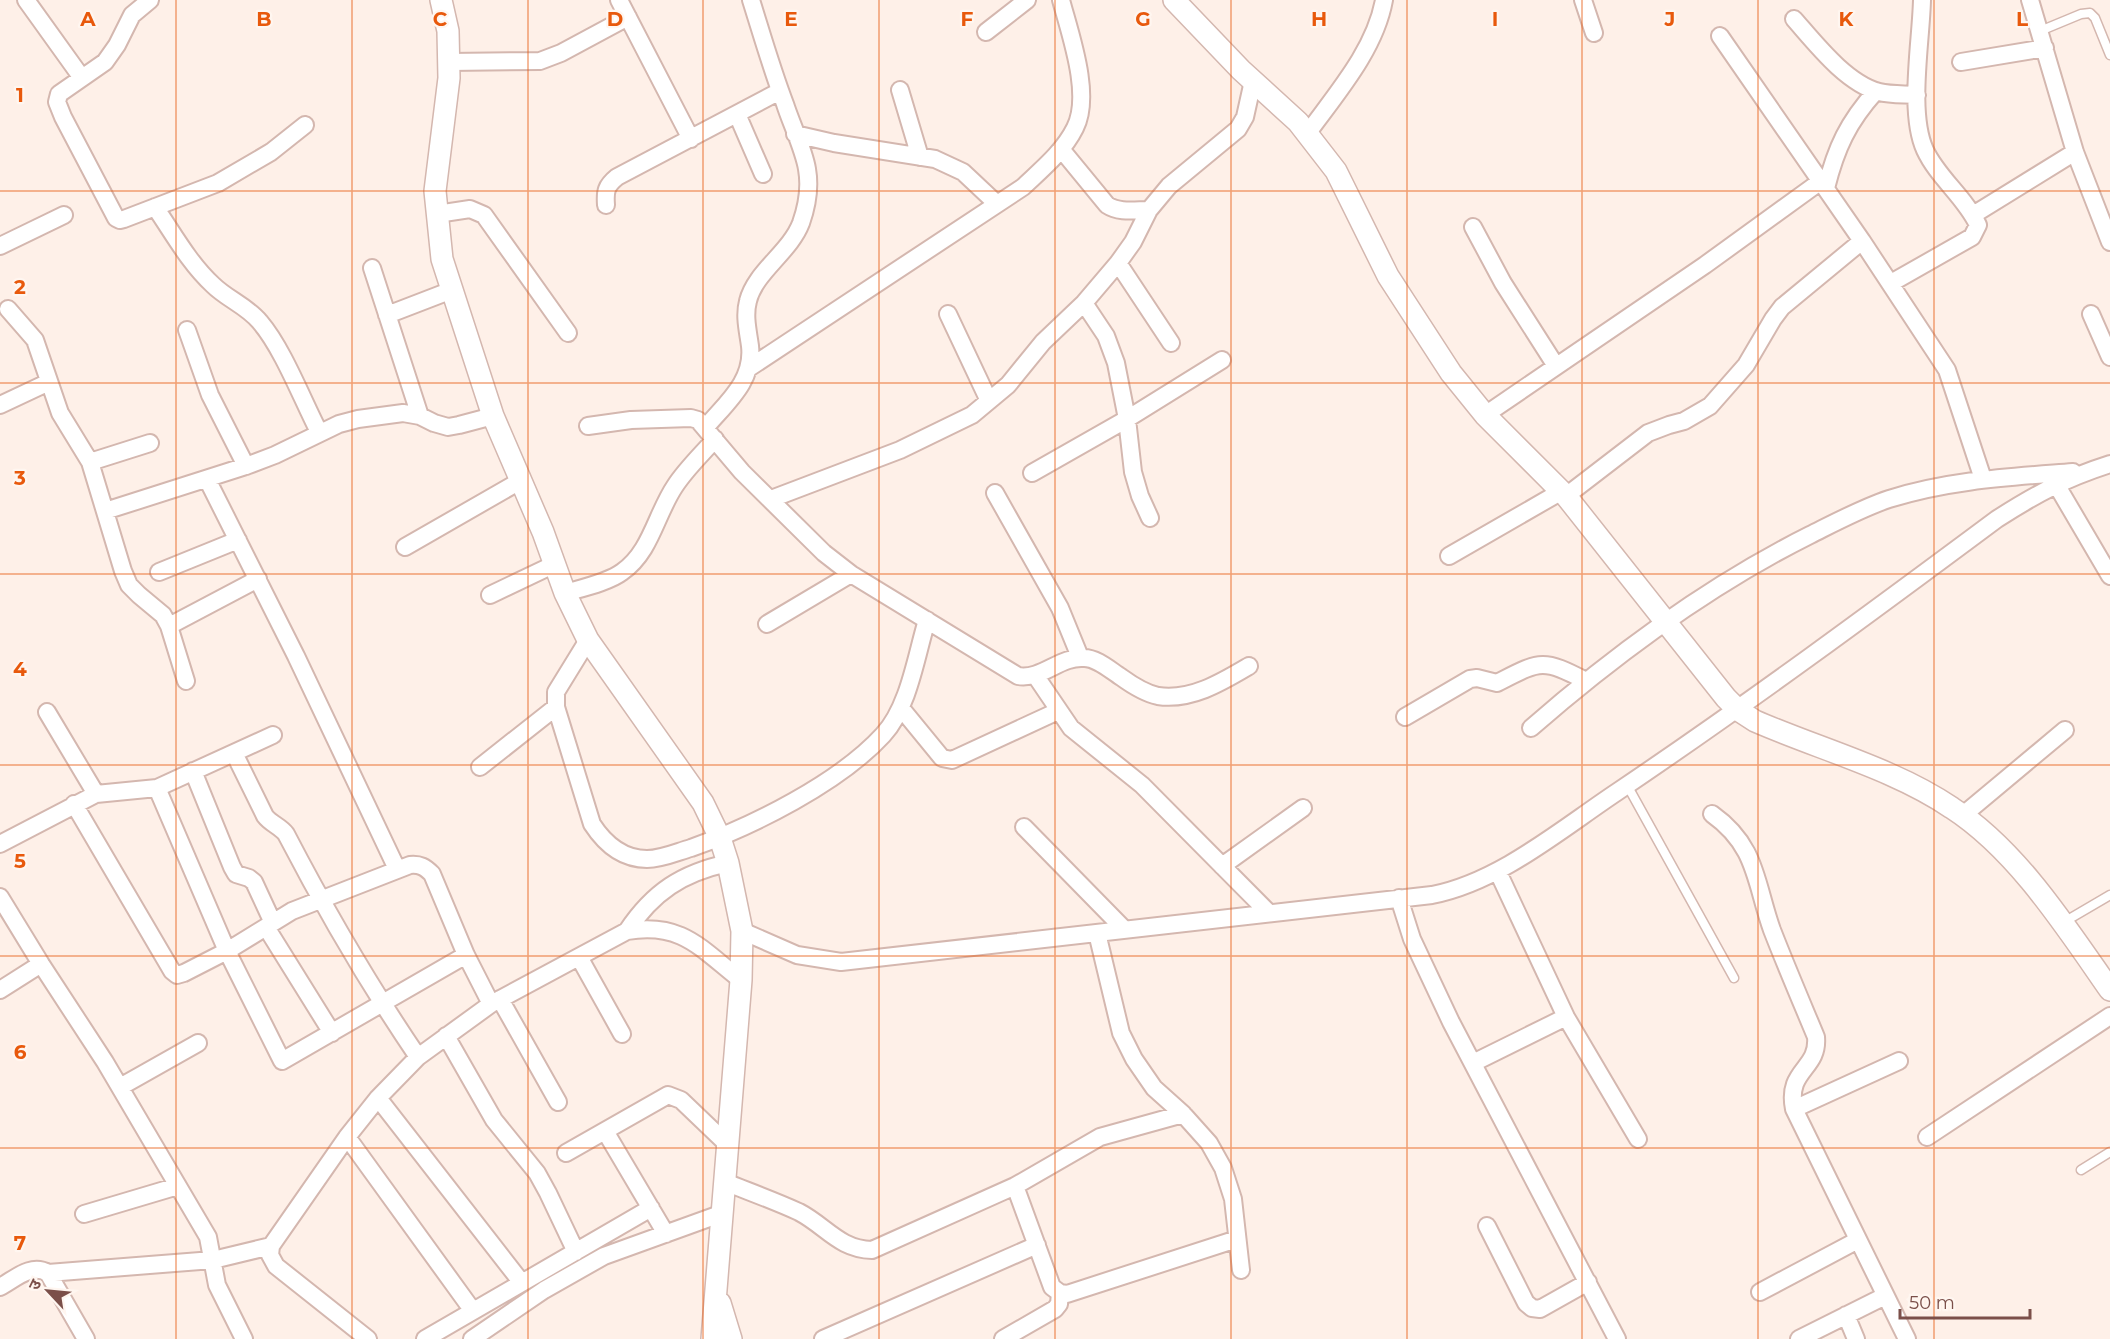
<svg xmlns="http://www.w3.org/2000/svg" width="2110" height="1339" font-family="Montserrat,'Noto Sans Devanagari',sans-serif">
<rect width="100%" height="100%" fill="#fef0e8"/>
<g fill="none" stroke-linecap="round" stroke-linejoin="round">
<defs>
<path id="service" d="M2040,31L2081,14L2090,13L2095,18L2110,55
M1627,785L1734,978
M2064,922L2110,895
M2081,1170L2110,1152"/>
<path id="minor" d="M26,0L82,78
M150,0L132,15L117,45L105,62L59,94L57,102L63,117L116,218L120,220L124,219L218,183L271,152L305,125
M619,0L691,139
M1583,0L1594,33
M2030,0L2075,152L2110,242
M1794,19C1816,44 1846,83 1879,92C1891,95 1905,94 1917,95
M986,32L1027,0
M1720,36L1862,241L1947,370L1983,479
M449,62L540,61L561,53L628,17
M1961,62L2045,48
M900,90L920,157
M737,114L763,174
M795,134L834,143L935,159L963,172L996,203
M1307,134C1336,94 1375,50 1384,0
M1061,149L1107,205C1119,213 1135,210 1149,210
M1826,188C1836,148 1848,122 1876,91
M606,205C605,191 606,186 617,177L780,91
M155,207C173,233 189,263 213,285C227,299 247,306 260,322C283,349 302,399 319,432
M437,214L470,209L484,215L568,333
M1973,215L2075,152
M1473,227L1503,283L1556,366
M0,246L64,215
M1118,263L1171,343
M372,268L420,416
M1891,283L1972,237L1978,225C1965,197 1938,178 1925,150C1908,113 1921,42 1922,0
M1084,303L1106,336L1116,363L1127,419L1133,472L1140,496L1150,518
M8,309L35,340L60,413L90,462L123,571L129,585L139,595L163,615L169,626L186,681
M948,314L989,401
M2091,314L2110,357
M387,315L452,290
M187,330L210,395L246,466
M749,368L1023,187C1042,169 1063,152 1075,128C1092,95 1070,34 1061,0
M0,405L49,382
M1485,415L1705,265L1821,181
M588,426L631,420L691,418L698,420L742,472L824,553L851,574L1018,676C1042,680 1060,656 1084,658C1097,658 1110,670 1121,677C1132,685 1144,693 1158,696C1191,701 1222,682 1249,666
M706,427C726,403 754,381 750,346C748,331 744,316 748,301C755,272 790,252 801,223C807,206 810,186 807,169C804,150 791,123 785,104C772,70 762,35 751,0
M90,462L150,443
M1032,473L1127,419L1222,360
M207,479L296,656L397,869
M2056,484L2110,576
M995,493L1060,608L1080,657
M1566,496L1648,433L1669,425L1684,421L1710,406L1746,365L1773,319L1782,307L1862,241
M771,499L900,450L972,415L1008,385L1043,342L1084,303L1118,263L1133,242L1149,210L1169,186L1238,129L1245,117L1253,81
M105,511L246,466L275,455L339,424L358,419L403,413L420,416L434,423L448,427L459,425L493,416
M405,547L520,481
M1449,556L1562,491
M159,572L238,540
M565,593C582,588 609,582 622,572C651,552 656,514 675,486C686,469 702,454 715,439
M490,595L555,564
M767,624L851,574
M169,626L258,579
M588,640L556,692V707L592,824C605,844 622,859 647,859C662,859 677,852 691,848C753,826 839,783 883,735C909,707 916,656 927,620
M1035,675L1071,728L1142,785L1269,913
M901,708L942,758L952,760L1058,711
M47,712L96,794
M1405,717L1470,679L1477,678L1497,683C1540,661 1542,658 1586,681
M1531,728C1617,653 1708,586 1810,535C1836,522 1862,508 1889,499C1949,480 2010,477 2073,472
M234,753L265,816C271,824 280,826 286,834C326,911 369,985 418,1057
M480,767L556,707
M193,771L232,867L236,874L249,878L254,882L273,923
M157,788L227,951L282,1061L466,955
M74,804L172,971L177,975L184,973L227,951L292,911L410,865C420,864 425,867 432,874L466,955L491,1004
M1712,814C1757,846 1755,882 1772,930C1786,966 1801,1001 1816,1037C1819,1070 1786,1069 1794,1109L1907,1339
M1962,816L2065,730
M1024,827L1125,930
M0,844L96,794L157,788L273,735
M1222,866L1303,808
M1498,872L1566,1017L1638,1139
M0,897L41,964L105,1062L208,1237L217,1285L244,1339
M1399,898L1412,939L1451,1022L1617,1339
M266,927L332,1033
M627,931C653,892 682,873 728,863
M742,931L797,955L841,962L1432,895C1499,882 1560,830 1617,792C1746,705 1872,612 1997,519C2036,494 2066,478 2110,464
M1097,933L1121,1033L1134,1059L1154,1088L1183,1114L1209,1143L1223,1168L1233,1199L1241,1270
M579,957L622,1034
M0,990L41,964
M500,999L558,1102
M446,1036L494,1120L537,1173L548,1193L576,1252
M1473,1063L1566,1017
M120,1087L198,1043
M378,1098L522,1283
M1794,1109L1899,1061
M605,1131L666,1234
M347,1137L473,1311
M1927,1137L2110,1016
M566,1153L668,1095L681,1100L728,1145
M725,1182C750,1192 775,1201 799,1212C826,1226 839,1249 872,1250L1015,1186L1100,1137L1183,1114
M1015,1186L1052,1287L1060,1293L1067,1294L1237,1239
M84,1214L178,1186
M1487,1226L1526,1303L1532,1308L1540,1309L1588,1282
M48,1273L213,1260L271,1246
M0,1287C15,1279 31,1263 48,1273L86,1339
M1760,1292L1858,1240
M1846,1315L1856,1339
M368,1339L276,1266L270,1255L271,1246L347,1137L378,1098L418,1057L491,1004L627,931C682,922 700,948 741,980
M425,1339L651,1208
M472,1339L544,1290L604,1256L723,1213
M823,1339L1037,1245
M1003,1339L1055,1309L1059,1304L1060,1293
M1799,1339L1885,1296"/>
<path id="tertiary" d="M441,0L448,31L449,78L435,191L442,259L493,416L543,532L565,593L588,640L703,803L720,838L728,863L742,931L741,980L712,1339
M1174,0L1241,70L1298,122L1336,171L1388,276L1451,373L1485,415L1566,496L1726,698L1738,710L1755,721C1819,749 1895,769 1952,808C2017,850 2066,927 2110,990
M720,1303L731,1339"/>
</defs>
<!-- service casing -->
<use href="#service" stroke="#d4b7af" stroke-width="11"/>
<!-- minor casing -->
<use href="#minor" stroke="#d4b7af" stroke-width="20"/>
<!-- tertiary casing -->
<use href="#tertiary" stroke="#d4b7af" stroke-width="24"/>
<!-- service -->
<use href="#service" stroke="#fff" stroke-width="8"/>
<!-- minor -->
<use href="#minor" stroke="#fff" stroke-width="16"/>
<!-- tertiary -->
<use href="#tertiary" stroke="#fff" stroke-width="21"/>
</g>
<!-- grid -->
<path fill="none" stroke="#e8590c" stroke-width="1.5" stroke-opacity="0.55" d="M176,0V1339M352,0V1339M528,0V1339M703,0V1339M879,0V1339M1055,0V1339M1231,0V1339M1407,0V1339M1582,0V1339M1758,0V1339M1934,0V1339M0,191H2110M0,383H2110M0,574H2110M0,765H2110M0,956H2110M0,1148H2110"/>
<g font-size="20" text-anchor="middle" font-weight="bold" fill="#e8590c" stroke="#fff6f0" stroke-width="4.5" stroke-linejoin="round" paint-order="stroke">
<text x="88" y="26">A</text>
<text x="264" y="26">B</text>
<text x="440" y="26">C</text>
<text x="615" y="26">D</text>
<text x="791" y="26">E</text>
<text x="967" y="26">F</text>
<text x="1143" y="26">G</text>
<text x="1319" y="26">H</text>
<text x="1495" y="26">I</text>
<text x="1670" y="26">J</text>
<text x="1846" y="26">K</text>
<text x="2022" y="26">L</text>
<text x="20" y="102">1</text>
<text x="20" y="294">2</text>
<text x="20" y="485">3</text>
<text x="20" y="676">4</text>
<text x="20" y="868">5</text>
<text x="20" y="1059">6</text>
<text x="20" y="1250">7</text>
</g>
<!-- north arrow -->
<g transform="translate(48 1291) rotate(296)" stroke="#fff6f0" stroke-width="4.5" paint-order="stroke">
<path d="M0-4.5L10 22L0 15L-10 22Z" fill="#7b4f49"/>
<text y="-9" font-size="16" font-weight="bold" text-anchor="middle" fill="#7b4f49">उ</text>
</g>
<!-- scale -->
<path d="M1900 1309v9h130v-9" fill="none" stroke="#7b4f49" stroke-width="3"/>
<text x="1909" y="1309" font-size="18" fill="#7b4f49" stroke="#fff6f0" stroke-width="4.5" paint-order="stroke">50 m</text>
</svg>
